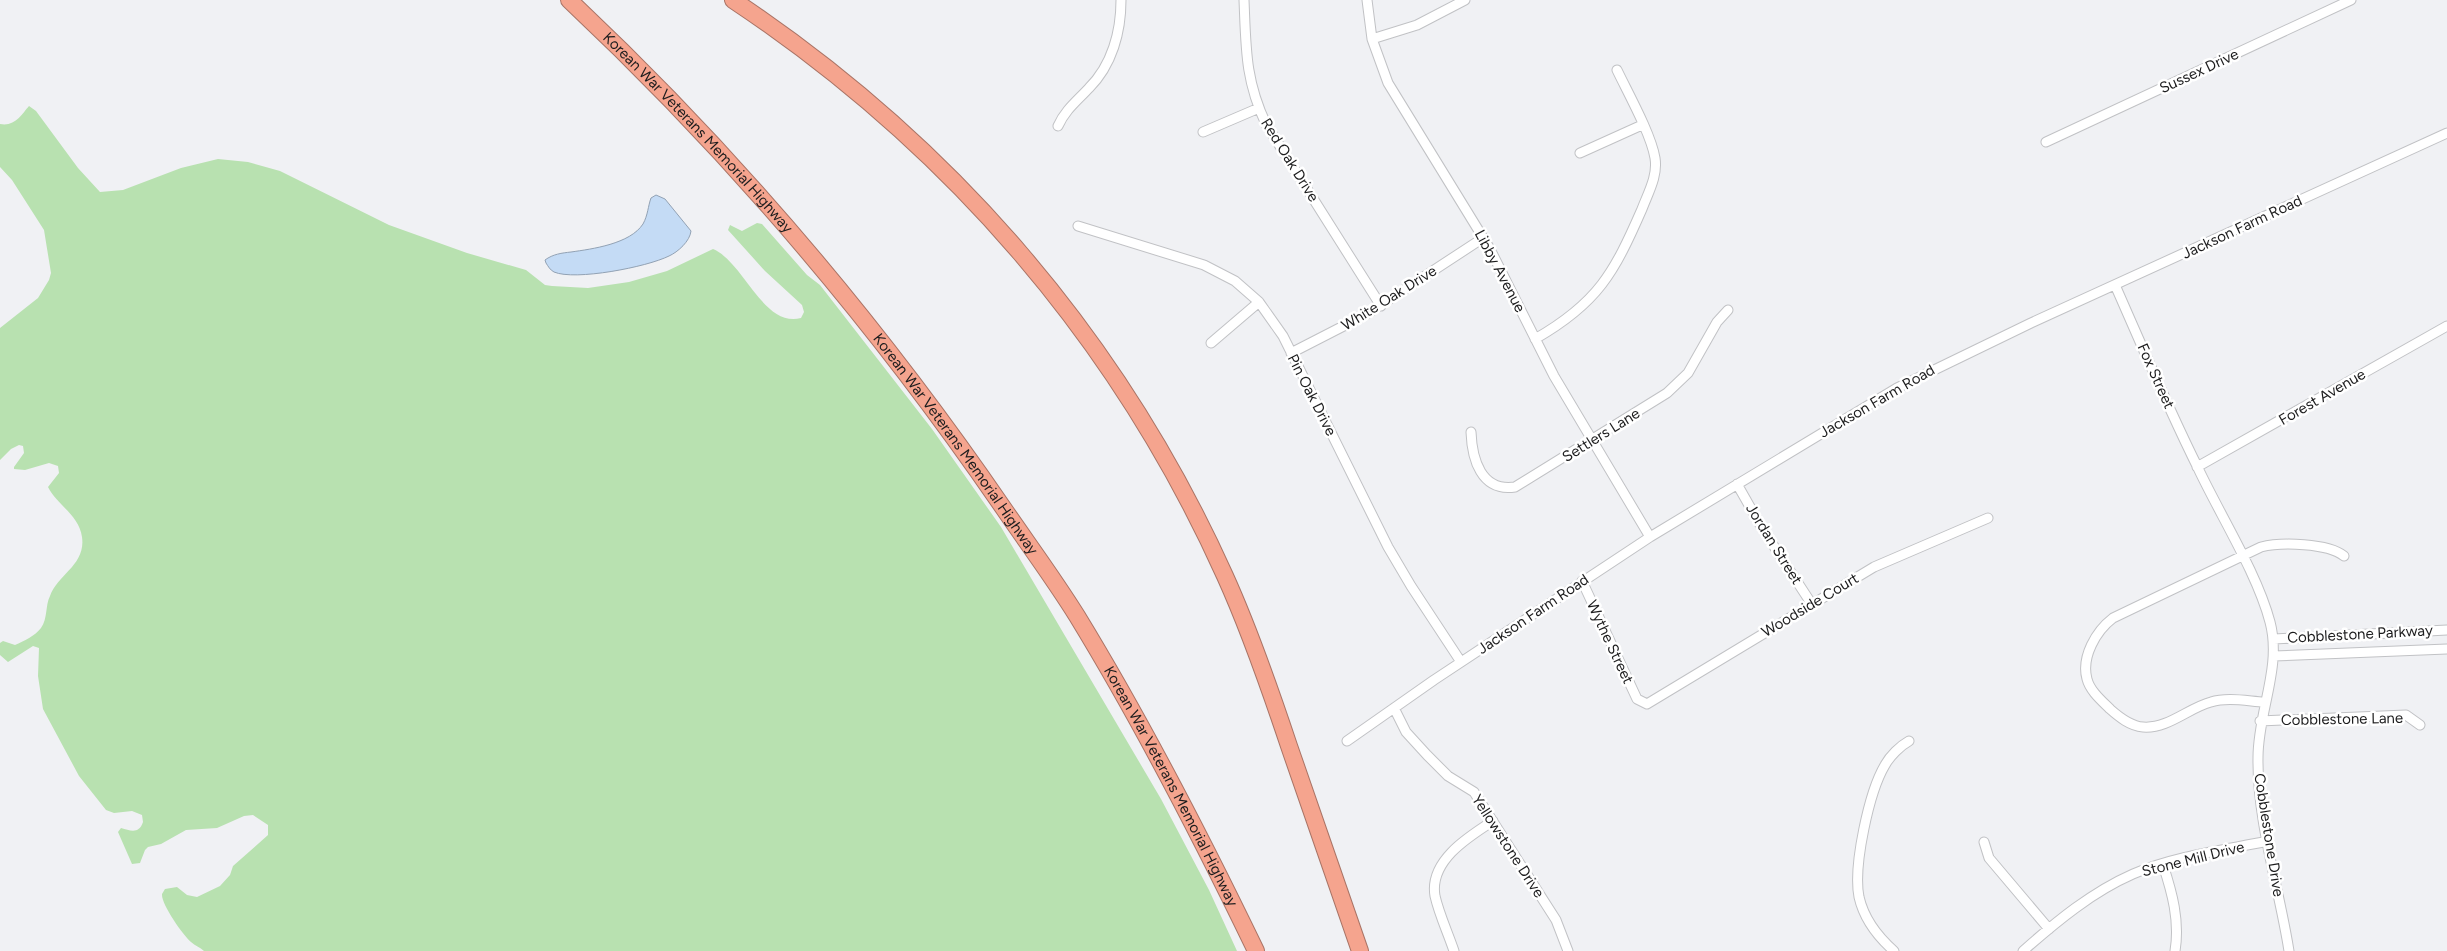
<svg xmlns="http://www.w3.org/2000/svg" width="2447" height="951" font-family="Figtree,sans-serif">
<rect width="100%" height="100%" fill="#f0f1f4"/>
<!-- green -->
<path fill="#b8e1b0" d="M29,106L36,111L78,168L100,192L123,190L181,168L218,159L248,162L280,171L389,225L467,253L526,270L545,285L552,286L588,288L629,282L667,271L713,249C744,262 763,328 801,318L804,312L802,305L765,271L728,230L730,225L742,231L757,223L762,224L807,275L820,285L932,429L1001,527L1161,799L1209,890L1237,951H204C200,947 195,946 191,942C183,935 161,904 162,894L165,889L177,887L187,895L197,897L220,886L230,875L233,866L268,835V825L253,815L244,816L217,828L186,830L161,844L148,847L145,850L140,863L132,864L118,832L121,828C131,831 139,834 143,822L142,815L132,811L114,813L106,810L79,776L43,709L38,676L39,648L33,646L8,662L0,655V643L3,641L15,645C24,641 35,636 41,628C48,618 45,606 50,596C58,574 86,565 82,537C79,515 57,505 48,487L59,473L58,466L49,463L25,470L14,469V467L24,453L23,446L19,445L11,449L0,460V328L38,298L49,280L51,273L44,230L12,180L0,167V124C15,127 22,114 29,106Z"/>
<!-- water -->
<path fill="#c4dbf5" stroke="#92a2b4" d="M656,195L665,199L691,231C690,241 678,252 669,256C647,267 575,281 554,272C550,270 548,266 546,263L545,260C553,254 562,253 571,252C592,249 630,244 643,224C648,215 648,206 651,198Z"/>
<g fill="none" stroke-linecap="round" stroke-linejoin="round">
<defs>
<path id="street" d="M1244,0C1246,47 1245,80 1266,124L1381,306
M1367,0L1372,39L1388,83L1490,249L1554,376L1650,537
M1372,39L1417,25L1465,0
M1058,126C1065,110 1077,101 1089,88C1112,65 1121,32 1121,0
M1203,132L1259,108
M2046,142L2351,0
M1580,153L1642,125
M1078,226L1204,265L1235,281L1259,302L1283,336L1388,547L1411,586L1461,662
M2115,285C2142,346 2168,408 2198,468C2220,515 2257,573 2270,622C2282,667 2258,712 2258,757C2257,822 2279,887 2289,951
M1535,339C1598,303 1614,273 1642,209C1648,193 1658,176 1655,158C1651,134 1628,93 1617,70
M1211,343L1259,302
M1291,353L1367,314L1483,238
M1471,432C1472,459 1481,492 1515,487L1667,393L1688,373L1717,322L1728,310
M2197,467L2447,326
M1737,484L1762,528L1811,603
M1582,581L1637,699L1647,704L1874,567L1988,518
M2274,639L2447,630
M2274,656L2447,649
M2264,702C2247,701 2227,697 2211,702C2188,708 2168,729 2143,727C2130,726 2119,717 2110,709C2102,701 2090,691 2087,679C2081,657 2096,631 2113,618L2261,547C2281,542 2328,543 2344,556
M1394,708L1406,732L1427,755L1448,776L1474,792L1556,920L1568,951
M2260,721L2406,715L2420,725
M1347,741L1434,680L1650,537L1897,388L2031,323L2447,133
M1984,842L1989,858L2049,929
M2163,865C2172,892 2180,921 2175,951
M1454,951C1448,933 1439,914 1435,896C1429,861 1468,837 1493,821
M1894,951C1877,936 1864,919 1859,897C1853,866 1869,792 1885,765C1890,756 1900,746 1909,741
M2023,951C2057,921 2092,892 2133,874C2175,856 2224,850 2268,841"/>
<g id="highway">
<path id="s1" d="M569,0C732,153 877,324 1004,509C1028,544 1054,579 1077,616C1143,724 1201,837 1256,951"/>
<path d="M733,0C949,144 1118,338 1225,576C1250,631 1270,689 1289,746C1313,814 1336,883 1360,951"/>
</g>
</defs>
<!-- street casing -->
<use href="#street" stroke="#c1c2c5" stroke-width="11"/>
<!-- highway casing -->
<use href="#highway" stroke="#a97466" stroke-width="18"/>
<!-- street -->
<use href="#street" stroke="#fff" stroke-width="9"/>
<!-- highway -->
<use href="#highway" stroke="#f5a48e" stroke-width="16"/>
</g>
<g text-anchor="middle" stroke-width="5" stroke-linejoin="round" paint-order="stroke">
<!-- street labels -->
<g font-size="15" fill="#1c1c1d" stroke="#fff">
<text transform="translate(2199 71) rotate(-25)" y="5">Sussex Drive</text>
<text dy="5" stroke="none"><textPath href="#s1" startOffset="185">Korean War Veterans Memorial Highway</textPath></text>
<text transform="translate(1290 160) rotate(58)" y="5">Red Oak Drive</text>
<text transform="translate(2242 227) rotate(-25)" y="5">Jackson Farm Road</text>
<text transform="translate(1500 271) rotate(62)" y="5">Libby Avenue</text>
<text transform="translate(1389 298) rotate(-32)" y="5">White Oak Drive</text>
<text transform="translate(2156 376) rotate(66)" y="5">Fox Street</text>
<text transform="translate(1312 395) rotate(63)" y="5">Pin Oak Drive</text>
<text transform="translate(2322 397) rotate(-30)" y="5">Forest Avenue</text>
<text transform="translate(1877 401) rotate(-30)" y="5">Jackson Farm Road</text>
<text transform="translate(1601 435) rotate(-32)" y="5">Settlers Lane</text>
<text dy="5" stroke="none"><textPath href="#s1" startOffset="590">Korean War Veterans Memorial Highway</textPath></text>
<text transform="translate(1774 544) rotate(58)" y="5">Jordan Street</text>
<text transform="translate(1810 605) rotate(-31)" y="5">Woodside Court</text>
<text transform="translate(1533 614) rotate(-34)" y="5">Jackson Farm Road</text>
<text transform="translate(2360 634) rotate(-3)" y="5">Cobblestone Parkway</text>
<text transform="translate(1610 642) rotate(65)" y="5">Wythe Street</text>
<text transform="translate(2342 719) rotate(-1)" y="5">Cobblestone Lane</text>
<text dy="5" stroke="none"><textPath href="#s1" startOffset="995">Korean War Veterans Memorial Highway</textPath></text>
<text transform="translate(2269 835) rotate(81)" y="5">Cobblestone Drive</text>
<text transform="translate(1508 846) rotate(57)" y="5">Yellowstone Drive</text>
<text transform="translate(2193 859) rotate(-14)" y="5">Stone Mill Drive</text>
</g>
</g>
</svg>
